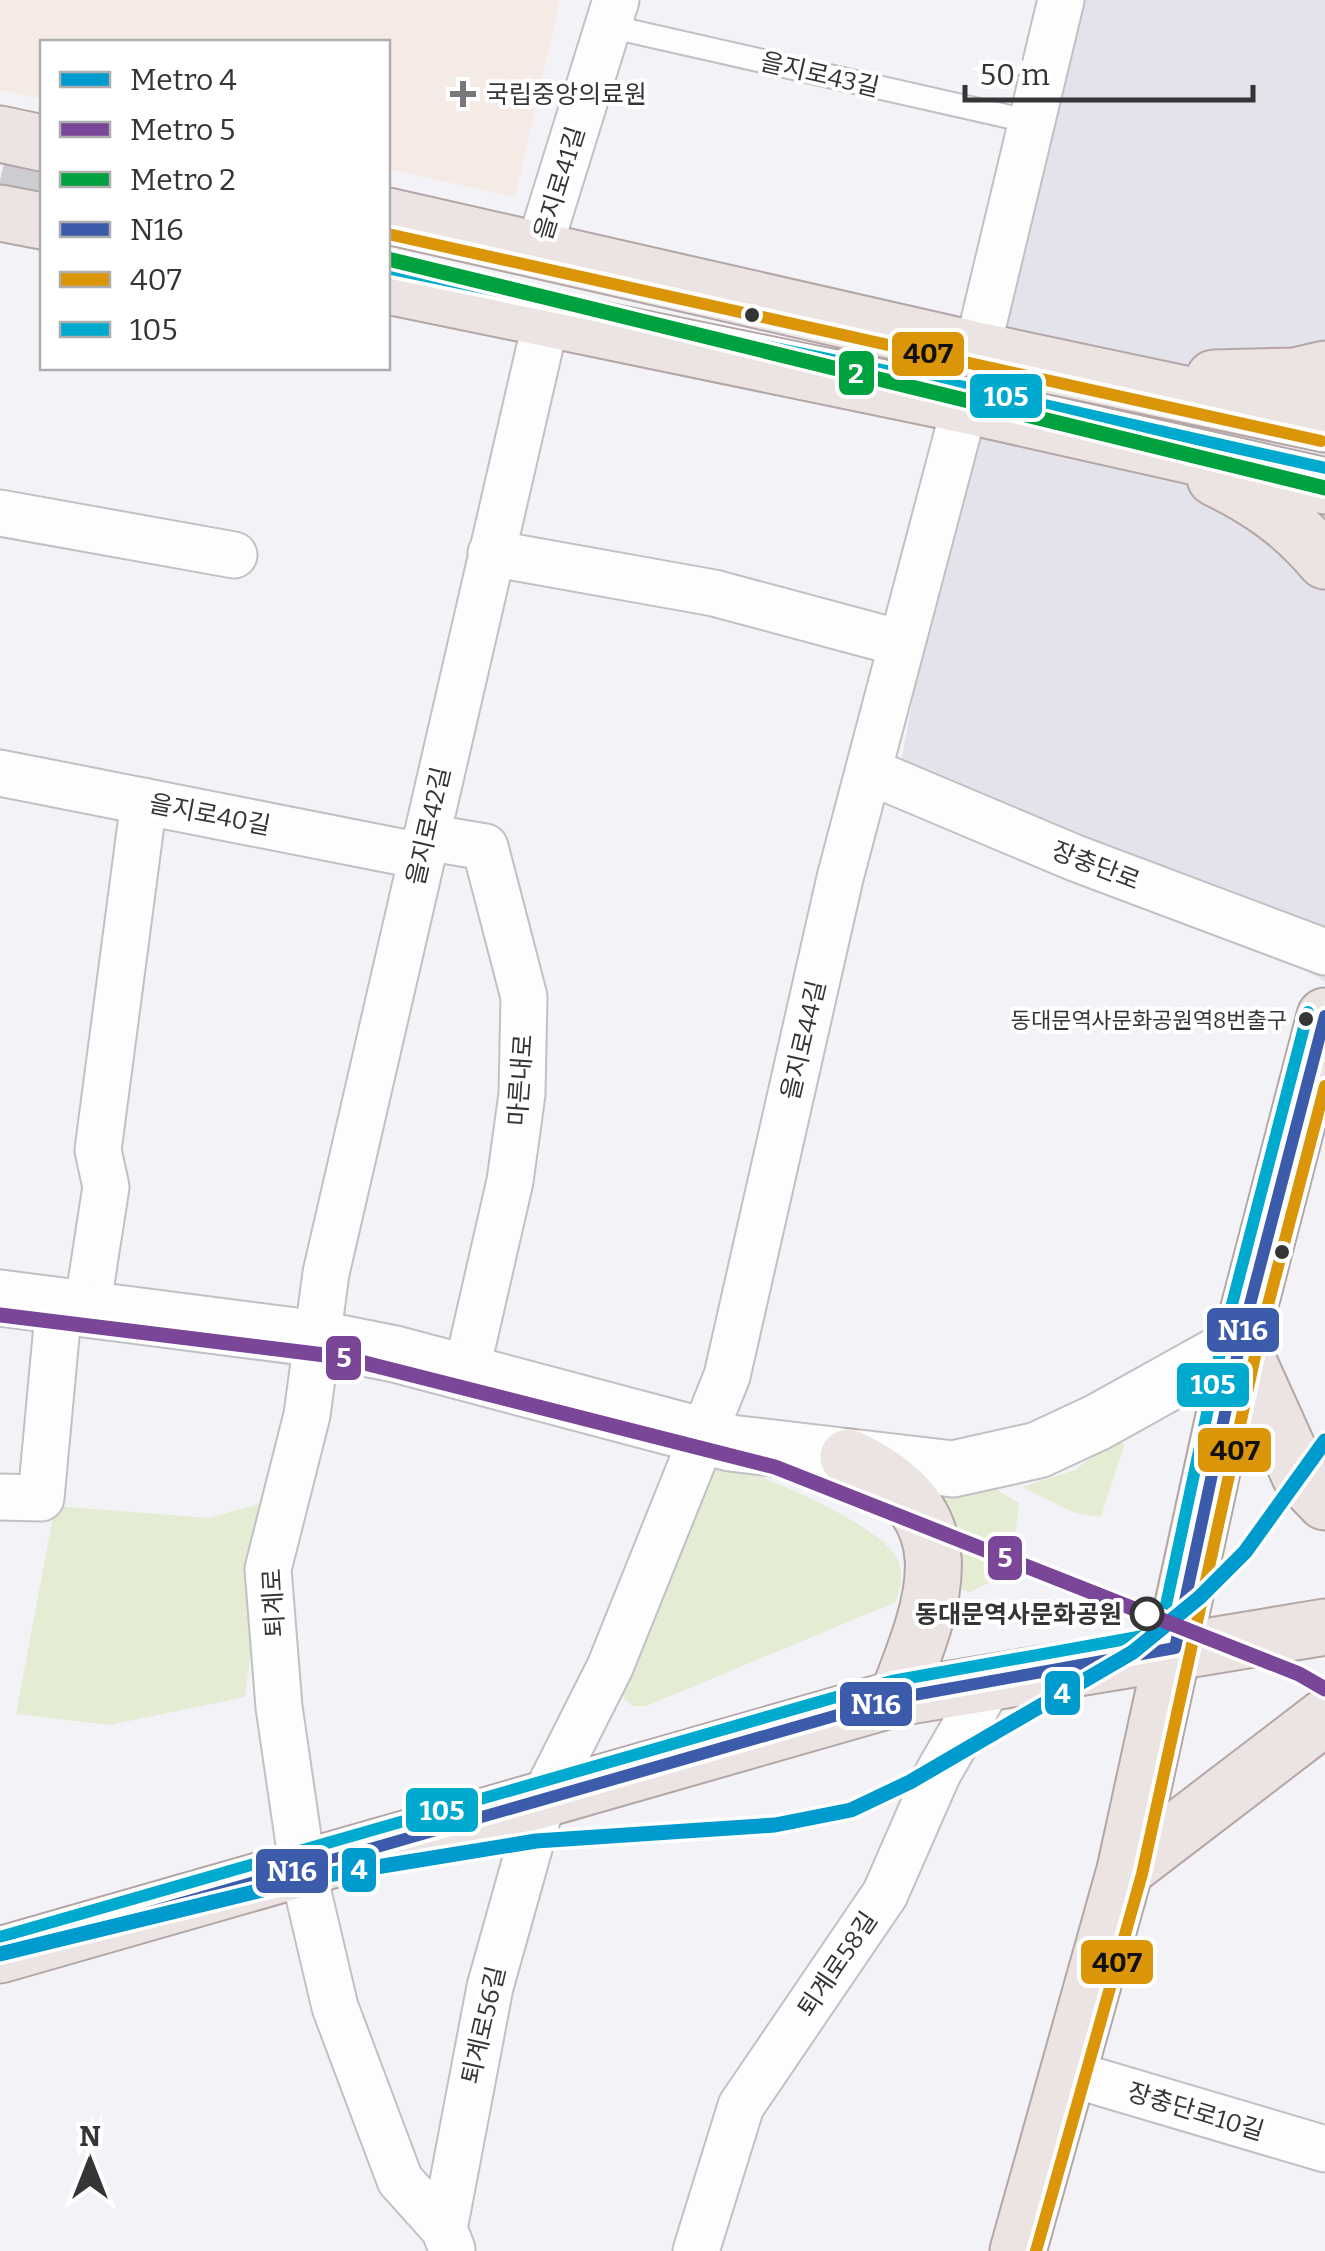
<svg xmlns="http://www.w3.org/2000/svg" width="1325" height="2251" font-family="Bitter,'Noto Sans KR',serif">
<rect width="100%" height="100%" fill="#f3f2f7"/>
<!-- built -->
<path fill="#e4e2eb" d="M1082,0H1325V982L1197,904L898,779L977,350Z"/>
<!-- medical -->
<path fill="#f5ebe4" d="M0,0H560L515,197L388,169V42H42V99L0,90Z"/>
<!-- green -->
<path fill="#e5ecd4" d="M1120,1434L1124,1446L1101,1517L1075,1513L1022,1487L1075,1470Z
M725,1464C763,1475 877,1523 896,1557C905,1572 900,1586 896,1602L646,1706H632L624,1699L625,1685L705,1471Z
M922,1485H989L1019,1503L1011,1572L970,1592L962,1590C959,1540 963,1520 922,1485Z
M270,1501L245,1697L109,1725L16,1714L55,1506L209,1518Z"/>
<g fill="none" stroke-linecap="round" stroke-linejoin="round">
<!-- street-tunnel -->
<path stroke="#cdccd1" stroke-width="45" stroke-dasharray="45 22" stroke-linecap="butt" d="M0,180L42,190"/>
<defs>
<path id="lane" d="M608,26L1032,122"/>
<path id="street" d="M538,251L616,0
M977,350L1061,0
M0,513L234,555
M491,553L714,593L900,643
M871,772L1075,858L1325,952
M0,773L421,856
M426,837L485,847L524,997L522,1094L510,1181L466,1373
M87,1309L106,1187L98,1150L144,801
M0,1497L41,1498L59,1304
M1068,2073L1325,2149
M444,2229L400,2180L335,2007L303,1871L279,1707L268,1569L307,1415L326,1273L547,316
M452,2249L444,2229L490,1987L542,1802L610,1667L727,1376L840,878L965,405
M696,2251L741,2106L885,1894L938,1773L991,1681"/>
<path id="secondary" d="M0,1298L319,1339L395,1354L730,1443L953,1469L1038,1450L1098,1422L1240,1343"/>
<path id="primary" d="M0,134L42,143
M0,213L42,221
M388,216L977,350L1325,424
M388,286L965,405L1325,486
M1214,378L1295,376L1325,369
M1215,478C1260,500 1293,523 1325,561
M1240,1343L1300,1476L1325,1502
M848,1457C970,1513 937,1596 897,1698
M1125,1870L1325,1717
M0,1955L897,1698L1325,1627
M1018,2251L1125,1870L1240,1343L1325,1016"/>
</defs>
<!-- lane casing -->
<use href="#lane" stroke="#c1c0c4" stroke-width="26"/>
<!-- street casing -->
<use href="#street" stroke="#c1c0c4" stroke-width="49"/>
<!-- secondary casing -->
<use href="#secondary" stroke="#c1c0c4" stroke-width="59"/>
<!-- primary casing -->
<use href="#primary" stroke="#b4a6a6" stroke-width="59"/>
<!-- lane -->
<use href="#lane" stroke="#fdfdfe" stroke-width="22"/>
<!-- street -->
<use href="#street" stroke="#fdfdfe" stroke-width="45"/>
<!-- secondary -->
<use href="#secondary" stroke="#fdfdfe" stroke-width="55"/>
<!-- primary -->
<use href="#primary" stroke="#ebe4e3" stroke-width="55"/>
<defs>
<path id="bus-1" d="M1175,1648L1240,1343L1325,1016
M0,1955L897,1698L1175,1648"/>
<path id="bus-2" d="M388,234L1321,441
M1036,2251L1142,1874L1257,1347L1325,1086"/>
<path id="bus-3" d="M392,269L969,388L1325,468
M0,1937L892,1681L1160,1633L1223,1339L1308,1012"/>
</defs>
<!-- bus-1 casing -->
<use href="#bus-1" stroke="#fff" stroke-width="20"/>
<!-- bus-2 casing -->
<use href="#bus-2" stroke="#fff" stroke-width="20"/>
<!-- bus-3 casing -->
<use href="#bus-3" stroke="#fff" stroke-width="20"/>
<!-- bus-1 -->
<use href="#bus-1" stroke="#3d5bab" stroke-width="12"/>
<!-- bus-2 -->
<use href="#bus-2" stroke="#da9508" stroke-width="12"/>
<!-- bus-3 -->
<use href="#bus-3" stroke="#00a9ce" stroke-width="12"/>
<defs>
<path id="metro-1" d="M0,1954L315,1877L536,1841L775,1825L851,1810L910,1782L1133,1652L1200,1597L1245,1552L1325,1441"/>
<path id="metro-2" d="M0,1315L341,1357L775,1467L1299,1674L1325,1689"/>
<path id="metro-3" d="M388,259L1325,488"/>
</defs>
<!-- metro-1 casing -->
<use href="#metro-1" stroke="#fff" stroke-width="22"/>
<!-- metro-2 casing -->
<use href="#metro-2" stroke="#fff" stroke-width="22"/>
<!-- metro-3 casing -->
<use href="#metro-3" stroke="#fff" stroke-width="22"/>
<!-- metro-1 -->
<use href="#metro-1" stroke="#009bce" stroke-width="15"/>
<!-- metro-2 -->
<use href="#metro-2" stroke="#794698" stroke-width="15"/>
<!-- metro-3 -->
<use href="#metro-3" stroke="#00a23f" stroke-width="15"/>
</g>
<!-- markers -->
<path fill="#78777a" stroke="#fff" stroke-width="4" d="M458 79h10v10h10v10h-10v10h-10v-10h-10v-10h10z"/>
<g fill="#353537" stroke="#fff" stroke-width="4">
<circle cx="752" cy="315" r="9"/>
<circle cx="1306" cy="1019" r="9"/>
<circle cx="1282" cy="1252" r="9"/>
</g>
<circle fill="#fff" stroke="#353537" stroke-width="5" cx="1147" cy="1614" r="15"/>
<g text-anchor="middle" stroke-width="8" stroke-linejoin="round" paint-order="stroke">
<!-- bus labels -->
<g font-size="22" fill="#353537" stroke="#fff" text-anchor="end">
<text x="1287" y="1028">동대문역사문화공원역8번출구</text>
</g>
<!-- street labels -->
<g font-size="25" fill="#353537" stroke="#fff">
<text transform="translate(820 74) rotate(13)" y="9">을지로43길</text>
<text transform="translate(559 183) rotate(-73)" y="9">을지로41길</text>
<text transform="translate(210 814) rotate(11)" y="9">을지로40길</text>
<text transform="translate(428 826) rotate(-77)" y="9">을지로42길</text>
<text transform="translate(1096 865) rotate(21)" y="9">장충단로</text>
<text transform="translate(803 1040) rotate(-77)" y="9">을지로44길</text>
<text transform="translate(520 1080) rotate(-86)" y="9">마른내로</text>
<text transform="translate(273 1603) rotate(-93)" y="9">퇴계로</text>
<text transform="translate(837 1964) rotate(-56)" y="9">퇴계로58길</text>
<text transform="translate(483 2025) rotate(-77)" y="9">퇴계로56길</text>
<text transform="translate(1196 2111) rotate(17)" y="9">장충단로10길</text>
</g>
<!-- poi labels -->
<g font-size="25" fill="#353537" stroke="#fff" text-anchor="start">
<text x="486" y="103">국립중앙의료원</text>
</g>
<!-- stop labels -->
<g font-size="25" font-weight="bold" fill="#353537" stroke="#fff" text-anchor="end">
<text x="1122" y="1623">동대문역사문화공원</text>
</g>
</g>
<g stroke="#fff" stroke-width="4">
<rect x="890" y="330" width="76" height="48" rx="10" fill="#da9508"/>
<rect x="837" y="349" width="39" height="48" rx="10" fill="#00a23f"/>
<rect x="968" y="372" width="76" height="48" rx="10" fill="#00a9ce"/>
<rect x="1205" y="1306" width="76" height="48" rx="10" fill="#3d5bab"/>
<rect x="324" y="1334" width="39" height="48" rx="10" fill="#794698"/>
<rect x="1175" y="1361" width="76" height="48" rx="10" fill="#00a9ce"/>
<rect x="1196" y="1426" width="77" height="48" rx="10" fill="#da9508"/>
<rect x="986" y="1534" width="38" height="48" rx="10" fill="#794698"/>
<rect x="1043" y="1669" width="39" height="48" rx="10" fill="#009bce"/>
<rect x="838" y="1680" width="76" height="48" rx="10" fill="#3d5bab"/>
<rect x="404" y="1786" width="76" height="48" rx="10" fill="#00a9ce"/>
<rect x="340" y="1846" width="38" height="48" rx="10" fill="#009bce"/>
<rect x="254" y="1847" width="76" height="48" rx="10" fill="#3d5bab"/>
<rect x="1079" y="1938" width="76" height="48" rx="10" fill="#da9508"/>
</g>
<g font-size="28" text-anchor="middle" font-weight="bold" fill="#fff">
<text x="856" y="383">2</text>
<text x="1006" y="406">105</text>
<text x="1243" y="1340">N16</text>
<text x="344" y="1367">5</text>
<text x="1213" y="1394">105</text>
<text x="1005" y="1567">5</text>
<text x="1062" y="1703">4</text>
<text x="876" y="1714">N16</text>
<text x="442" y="1820">105</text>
<text x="359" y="1879">4</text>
<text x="292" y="1881">N16</text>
</g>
<g font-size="28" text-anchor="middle" font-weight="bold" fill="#111">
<text x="928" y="363">407</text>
<text x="1235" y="1460">407</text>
<text x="1117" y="1972">407</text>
</g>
<!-- legend -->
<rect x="40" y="40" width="350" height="330" fill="#ffffff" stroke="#aeaeaf" stroke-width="2.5"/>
<rect x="60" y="72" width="50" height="15" fill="#009bce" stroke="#aeaeaf" stroke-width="2.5"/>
<text x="130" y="90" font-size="30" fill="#353537">Metro 4</text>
<rect x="60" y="122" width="50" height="15" fill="#794698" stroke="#aeaeaf" stroke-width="2.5"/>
<text x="130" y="140" font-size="30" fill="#353537">Metro 5</text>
<rect x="60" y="172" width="50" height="15" fill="#00a23f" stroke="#aeaeaf" stroke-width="2.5"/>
<text x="130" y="190" font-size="30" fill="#353537">Metro 2</text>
<rect x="60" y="222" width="50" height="15" fill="#3d5bab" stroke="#aeaeaf" stroke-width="2.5"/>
<text x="130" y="240" font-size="30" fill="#353537">N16</text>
<rect x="60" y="272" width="50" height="15" fill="#da9508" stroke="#aeaeaf" stroke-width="2.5"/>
<text x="130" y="290" font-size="30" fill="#353537">407</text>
<rect x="60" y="322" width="50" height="15" fill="#00a9ce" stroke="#aeaeaf" stroke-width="2.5"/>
<text x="130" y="340" font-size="30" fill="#353537">105</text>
<!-- north arrow -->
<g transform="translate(90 2161)" stroke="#ffffff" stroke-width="8" paint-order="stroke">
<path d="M0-8L18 38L0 25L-18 38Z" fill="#353537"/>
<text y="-15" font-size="28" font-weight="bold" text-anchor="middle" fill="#353537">N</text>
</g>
<!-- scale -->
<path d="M965 85v15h288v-15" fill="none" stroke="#353537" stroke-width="5"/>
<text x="980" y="85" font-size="30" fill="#353537" stroke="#ffffff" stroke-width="8" paint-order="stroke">50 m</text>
</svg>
